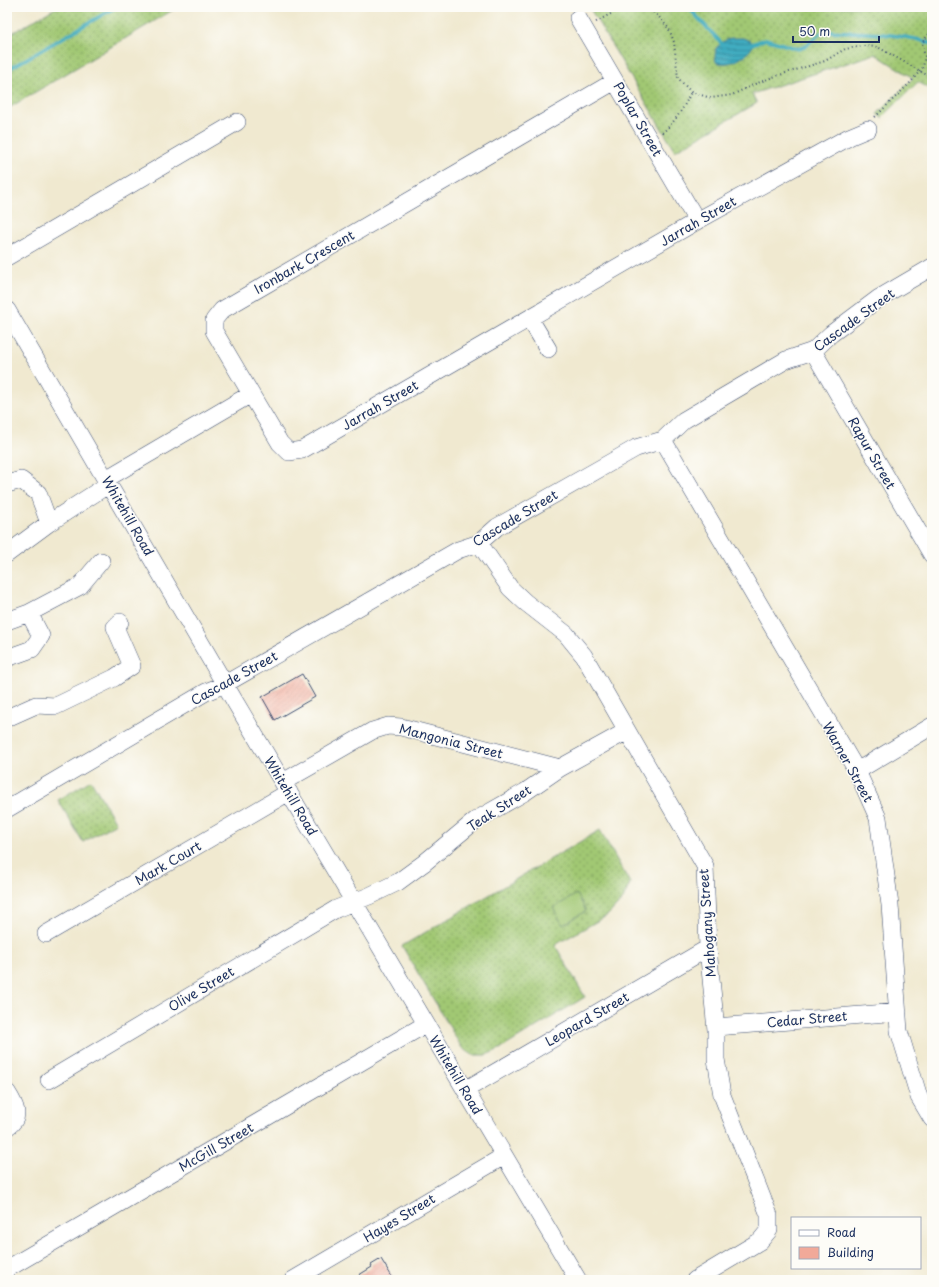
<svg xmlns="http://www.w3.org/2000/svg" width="939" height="1287" font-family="'Playpen Sans',sans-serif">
<defs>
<pattern id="grass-dots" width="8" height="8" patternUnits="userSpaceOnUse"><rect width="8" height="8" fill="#a1c873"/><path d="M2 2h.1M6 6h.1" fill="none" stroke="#82a362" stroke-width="1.8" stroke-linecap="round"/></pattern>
<pattern id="water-rules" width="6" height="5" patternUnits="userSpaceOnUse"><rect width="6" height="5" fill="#40acc0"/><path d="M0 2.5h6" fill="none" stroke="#358c9f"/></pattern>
<pattern id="building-hatch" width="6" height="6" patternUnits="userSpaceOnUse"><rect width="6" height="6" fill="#f1a999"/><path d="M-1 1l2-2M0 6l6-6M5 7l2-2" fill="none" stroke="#c28a80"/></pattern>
</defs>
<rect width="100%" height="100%" fill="#fdfcf7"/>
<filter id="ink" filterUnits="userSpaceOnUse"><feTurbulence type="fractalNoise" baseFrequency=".025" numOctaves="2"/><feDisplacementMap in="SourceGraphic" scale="8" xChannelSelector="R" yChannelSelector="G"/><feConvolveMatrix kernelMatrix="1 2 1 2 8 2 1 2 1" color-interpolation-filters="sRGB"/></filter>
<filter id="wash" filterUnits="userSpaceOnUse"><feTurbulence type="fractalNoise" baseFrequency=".012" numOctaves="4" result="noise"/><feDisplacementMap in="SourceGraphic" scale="16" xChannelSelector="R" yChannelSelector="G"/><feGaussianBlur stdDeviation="0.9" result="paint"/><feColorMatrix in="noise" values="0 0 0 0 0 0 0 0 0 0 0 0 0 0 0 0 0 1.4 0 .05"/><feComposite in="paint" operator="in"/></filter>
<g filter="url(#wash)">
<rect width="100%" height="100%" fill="#f0e9d0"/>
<!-- grass -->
<path fill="url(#grass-dots)" stroke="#5e7c68" d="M57,7H178L7,109V36Z
M589,7H932V90L918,82L882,118L877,114L913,78L875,54L752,94L757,103L675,151Z
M91,780L116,823L83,842L58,800Z
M600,830L630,883L623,899L608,915L555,945L585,997L502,1048L486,1055H473L462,1048L402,946Z"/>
<!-- pitch -->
<path fill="#a1c873" stroke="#5e7c68" d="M577,894L586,911L563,925L553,908Z"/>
<!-- water -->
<path fill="url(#water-rules)" stroke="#2e6e8f" d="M731,38H743L751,41L753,46C746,58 729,67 716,62L715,56L716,48L724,41Z"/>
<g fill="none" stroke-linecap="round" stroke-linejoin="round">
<!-- stream -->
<path stroke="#40acc0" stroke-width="3.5" d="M688,7L724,46
M749,45L766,39L798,49L804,47L821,33L830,31C859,33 906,33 932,44
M7,70L116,7"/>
</g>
<g id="blocks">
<!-- building -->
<path fill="url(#building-hatch)" d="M302,674L315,697L275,720L262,697Z
M381,1259L394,1280H362L359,1275L372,1267L371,1265Z"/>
</g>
</g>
<g filter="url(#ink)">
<use href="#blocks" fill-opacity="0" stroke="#3b4b6f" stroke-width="1"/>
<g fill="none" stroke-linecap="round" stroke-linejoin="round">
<defs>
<path id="minor" d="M578,18L697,221
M7,257L237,122
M7,310L234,700L578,1280
M530,319L548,349
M813,351L932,555
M251,394L280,443L289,452L302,450L697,221L849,137L868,129
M663,440L857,771L878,818L890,905L899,1031L919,1097L932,1119
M106,479L251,394L214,331V320L222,310L615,81
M7,484L21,480L38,493L49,523
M479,543L510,588L525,602L566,634L584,656L705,866L708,948L716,1030V1059L722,1095L769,1215V1230L760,1241L695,1280
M7,554L49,523L109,484
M7,621L29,613L80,586L101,561
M7,658L32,649L41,636L29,613
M7,718L36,705L56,706L114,678L132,666L115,627L120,622
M857,771L932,726
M283,782L372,731L388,726L401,727L560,768
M7,809L206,692L225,684L458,550L479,543L497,527L636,448L663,440L684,420L786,360L813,351L831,334L879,298L932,267
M46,934L289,792
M716,1027L898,1012
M49,1080L336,909L369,896L398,882L424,863L476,820L525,792L560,768L627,731
M465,1090L708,948
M7,1092C14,1103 23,1117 7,1127
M7,1269L426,1024
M293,1280L504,1156"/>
</defs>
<!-- minor casing -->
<use href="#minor" stroke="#3b4b6f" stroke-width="18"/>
<!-- path -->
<path stroke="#3b4b6f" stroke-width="2" stroke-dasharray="1 3" stroke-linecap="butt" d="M647,7L659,17L669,29L674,42L678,78L691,92L711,98L732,95L755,84L773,77L825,61L845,49L863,46L878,47L932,78
M596,22L616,11L621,7
M875,117L911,82L923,67L925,57L922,43L929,34L932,33
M662,133C675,122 684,108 691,92"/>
<!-- minor -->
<use href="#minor" stroke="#fff" stroke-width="17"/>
</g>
</g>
<g text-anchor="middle" stroke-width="3" stroke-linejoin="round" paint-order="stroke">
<!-- street labels -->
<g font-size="13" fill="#1b2f5e" stroke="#fdfcf7">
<text transform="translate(638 119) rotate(60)" y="5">Poplar Street</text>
<text transform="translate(698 221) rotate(-30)" y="5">Jarrah Street</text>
<text transform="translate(304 262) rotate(-30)" y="5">Ironbark Crescent</text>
<text transform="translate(854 320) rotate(-36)" y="5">Cascade Street</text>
<text transform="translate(380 405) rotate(-30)" y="5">Jarrah Street</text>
<text transform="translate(872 453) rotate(60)" y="5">Rapur Street</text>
<text transform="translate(128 516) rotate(60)" y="5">Whitehill Road</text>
<text transform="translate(515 518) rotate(-31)" y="5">Cascade Street</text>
<text transform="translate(234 678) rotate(-29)" y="5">Cascade Street</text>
<text transform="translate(451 741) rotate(14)" y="5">Mangonia Street</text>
<text transform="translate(848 762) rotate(61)" y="5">Warner Street</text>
<text transform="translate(291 796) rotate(59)" y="5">Whitehill Road</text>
<text transform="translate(499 808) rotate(-33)" y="5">Teak Street</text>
<text transform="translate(168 863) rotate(-30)" y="5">Mark Court</text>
<text transform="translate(707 923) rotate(-94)" y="5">Mahogany Street</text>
<text transform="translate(201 989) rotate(-31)" y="5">Olive Street</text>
<text transform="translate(587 1019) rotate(-30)" y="5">Leopard Street</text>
<text transform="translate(807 1019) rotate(-5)" y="5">Cedar Street</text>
<text transform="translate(456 1075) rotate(59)" y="5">Whitehill Road</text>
<text transform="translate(216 1147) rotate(-30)" y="5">McGill Street</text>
<text transform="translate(399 1218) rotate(-31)" y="5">Hayes Street</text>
</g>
</g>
<!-- margin -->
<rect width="939" height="1287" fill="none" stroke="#fdfcf7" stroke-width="24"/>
<!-- legend -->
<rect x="791" y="1217" width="130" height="52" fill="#fdfcf7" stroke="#a3aaba"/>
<rect x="799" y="1230" width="20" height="6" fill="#ffffff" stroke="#a3aaba"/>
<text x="827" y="1237" font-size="12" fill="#1b2f5e">Road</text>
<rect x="799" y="1247" width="20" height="12" fill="#f1a999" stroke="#a3aaba"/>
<text x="827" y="1257" font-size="12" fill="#1b2f5e">Building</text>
<!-- scale -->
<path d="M793 36v6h86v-6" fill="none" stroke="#1b2f5e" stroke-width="2"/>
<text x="799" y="36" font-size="12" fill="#1b2f5e" stroke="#fdfcf7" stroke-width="3" paint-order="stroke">50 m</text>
</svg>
